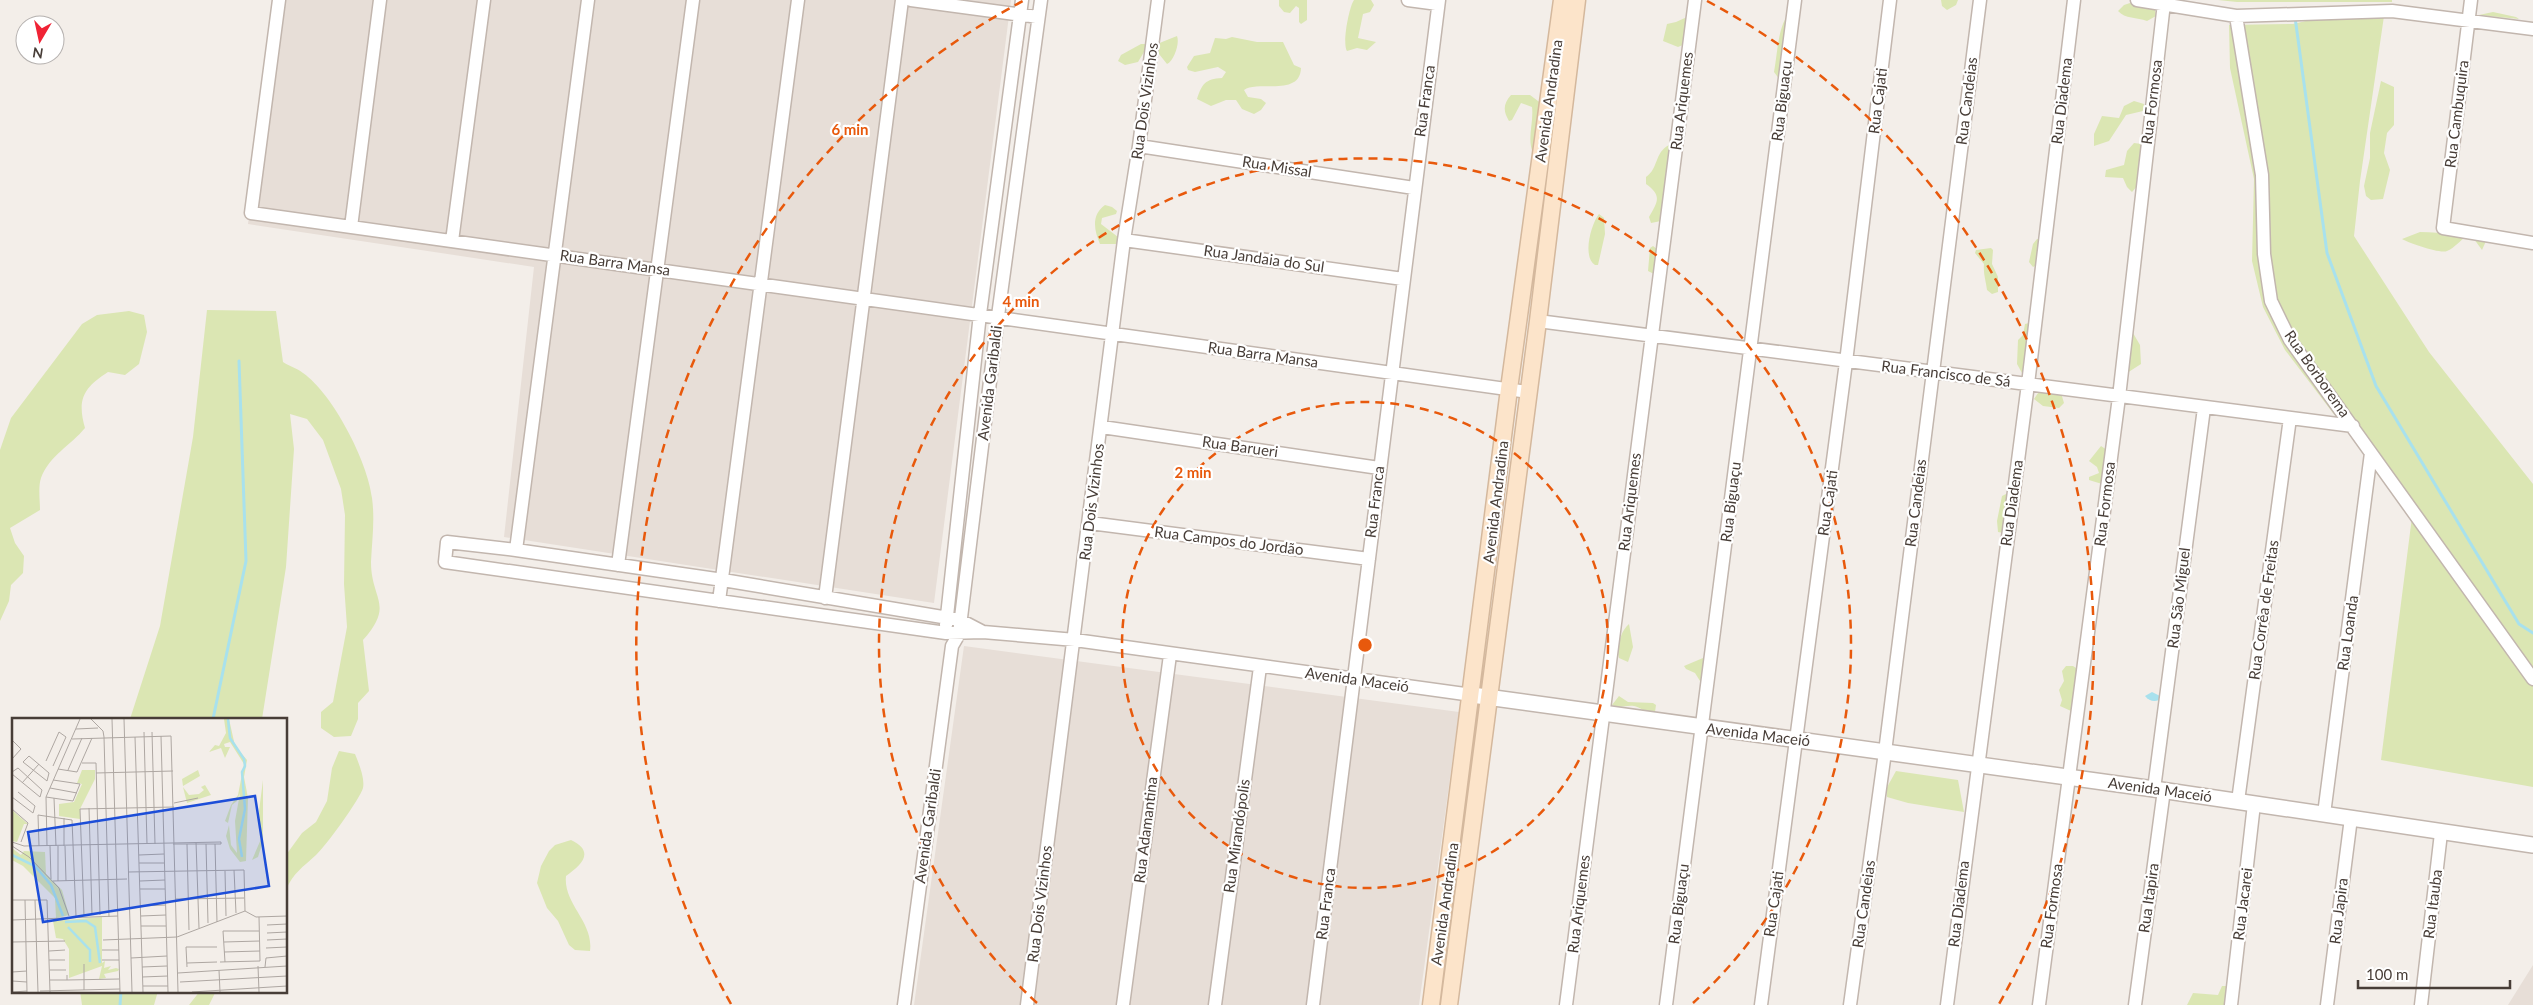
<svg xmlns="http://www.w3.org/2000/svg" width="2533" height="1005" font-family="Lato,sans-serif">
<rect width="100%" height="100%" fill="#f3eee9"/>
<!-- residential -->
<path fill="#e7ded7" d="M273,0H1011L934,603L504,537L534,267L248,224Z
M964,646L1459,712L1419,1005H914Z
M2533,965V1005H2508Z"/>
<!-- green -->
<path fill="#dbe6b3" d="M1279,0H1307V20L1301,24L1299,22V8L1296,6L1290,13L1284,12L1279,6Z
M1354,0H1371L1374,5L1370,12L1363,14L1358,38L1376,42L1367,50L1357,48L1347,51C1342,44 1349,7 1354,0Z
M1941,0H1958L1956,5L1947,10L1942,6Z
M2218,0H2392V2H2237Z
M2133,2L2155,9L2156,16L2147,21C2137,17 2125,19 2118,11L2124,5Z
M2493,12L2516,17L2519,19L2479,15Z
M2327,16H2384L2360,181L2354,236L2429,352L2533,484V787L2381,760L2412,517L2285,350L2263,307L2252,261L2254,179L2230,68L2229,25L2293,24Z
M1687,17L1685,44L1678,47L1663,41L1667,24L1676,22Z
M1786,18L1788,21L1780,80L1774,72C1777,57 1778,30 1786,18Z
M1177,36C1180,43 1174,61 1167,64L1159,54L1156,56L1157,44Z
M1232,37L1257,42H1283L1294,65L1301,68C1300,97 1258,80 1244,90L1248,97L1261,99L1266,103L1261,110L1254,114L1242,109L1236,100H1226L1211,106L1197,99C1202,84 1205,79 1222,78L1226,72L1218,67L1195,72L1188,70L1187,67L1194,56L1210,53L1215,38L1226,39Z
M1141,44H1145L1147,47L1138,62L1125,65L1118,61L1121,55Z
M2381,81L2394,87V125L2387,133L2384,153L2390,170L2383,199L2371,200L2366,196L2364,186L2370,158V133Z
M1511,95H1530L1542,104L1534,156C1526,139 1534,124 1532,107L1521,103L1512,120L1509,121C1503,111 1503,104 1511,95Z
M2134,101L2144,104L2143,111L2126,115L2109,141L2094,146V134L2102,116L2119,118L2124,106Z
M2134,143L2142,144C2142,156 2135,173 2139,184L2132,192L2127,187L2123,178L2105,177L2106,170L2124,165L2127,151Z
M1669,145L1672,149L1666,171L1661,221L1651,223L1649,217C1657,203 1663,196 1646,184V177C1659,168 1654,153 1669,145Z
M1105,205L1112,207L1117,211L1116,214L1102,218L1101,224L1118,237V244H1100C1094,230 1091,215 1105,205Z
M1599,214L1604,218L1605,234L1598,265H1595C1582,257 1591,224 1599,214Z
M2420,232C2443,232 2464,236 2486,241L2482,250L2474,239L2466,237C2459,241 2456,247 2447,251C2440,254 2409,243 2402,239Z
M2037,239H2040L2037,265L2033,267L2029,262L2033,244Z
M1653,246L1658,250L1654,274L1648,271L1650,248Z
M1991,248L1993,250L1992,264L1998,277V292L1992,294L1987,290C1986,281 1983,274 1984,264L1975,253L1976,250Z
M207,310L276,311L283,362C289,366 297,368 303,373C333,394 368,462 372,498C375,520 372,540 371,562C371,600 395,604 363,640L369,691L358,703V719L351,736L334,737L321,728V712L333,702L347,627L344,584L345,515L341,489L323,440L307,419L290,414L294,449L286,567L262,719H130L160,626L193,437Z
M129,311L144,315L147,332L139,364L125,375L108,372C83,388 77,400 85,428C71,445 49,456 41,478C38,487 40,501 40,510L10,528L15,543L24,556L23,573L11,585L9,601L0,621V450L11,418L82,324L97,315Z
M2029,323L2025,371L2022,373L2017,364L2018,340L2023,335L2025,324Z
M2133,326V333L2140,345L2141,364L2127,373Z
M2040,390L2061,393L2064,403L2059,408L2043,406L2034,399Z
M2101,446L2107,450L2102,484L2089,480V477L2099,473L2097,467L2089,461Z
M2008,493L2003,533L1998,532L1997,521L2002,496Z
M1629,624L1633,647L1628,662L1619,658C1616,648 1621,630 1629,624Z
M1703,658L1707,659L1703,682L1700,681L1695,673L1686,669L1684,666Z
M2066,666H2073L2076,668V679L2071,711L2060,706L2062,700L2059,690L2064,681L2062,671Z
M1619,696L1628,702L1653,703L1656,705L1655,712L1649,714C1645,711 1639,707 1634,706C1625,705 1621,709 1612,705Z
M339,751L355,754C359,764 365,778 363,788C360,799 325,847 316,855C303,867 293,873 286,890V855L302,833L316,822L327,801L332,768Z
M1896,771L1958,780L1964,812L1908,803L1887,797L1886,789Z
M571,840C596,852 581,865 566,876C563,904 594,922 590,951L575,950L569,945L558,921L547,908L537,883L541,866L549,851L555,845Z
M2222,986H2226V1005H2187L2193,993L2218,995Z
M80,991H158L154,1005H82Z
M200,991H216L209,1005H189Z"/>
<!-- water -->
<path fill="#a8e1ed" d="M2152,692L2160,696L2159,700C2154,702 2149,701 2145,696Z"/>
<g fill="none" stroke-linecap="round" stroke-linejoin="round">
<!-- stream -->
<path stroke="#a8e1ed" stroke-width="3" d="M2295,17L2327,253L2376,386L2519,624L2533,633
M213,719L246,561L239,361
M120,1005L121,991"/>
<defs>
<path id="minor" d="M279,0L251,213L1528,392
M911,0L1038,17
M1408,0L1438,4
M2137,0L2236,16L2392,11L2533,29
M2471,0L2443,228L2533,243
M2236,16L2262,175L2264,254L2271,301L2290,340L2533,679
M1139,146L1414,188
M351,227L380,0
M1124,240L1403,279
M452,241L484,0
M1538,321L2353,426
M1102,427L1379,468
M1090,523L1369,559
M516,550L588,0
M618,565L693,0
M825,598L902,0
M719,601L798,0
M946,625L980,314L1022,0
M983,632L960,620L723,580L516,550L447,542L445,562L946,633L983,632L1075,640L1472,695
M2154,789L2204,408
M2238,801L2290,418
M2324,814L2371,453
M904,1005L952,646L959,634L998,316L1041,0
M1027,1005L1124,240L1139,146L1158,0
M1123,1005L1170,655
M1215,1005L1260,667
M1313,1005C1356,670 1396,335 1439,0
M1566,1005L1695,0
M1666,1005L1795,0
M1761,1005L1846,362L1890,0
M1850,1005L1885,752L1980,0
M1947,1005L2028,384L2074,0
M2039,1005L2119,397L2164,3
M2135,1005L2164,790
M2231,1005L2254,804
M2327,1005L2351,818
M2421,1005L2441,833"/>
<path id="tertiary" d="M1472,695L2154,789L2533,845"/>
<path id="secondary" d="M1431,1005L1509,389L1562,0
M1449,1005L1538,321L1577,0"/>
</defs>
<!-- minor casing -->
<use href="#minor" stroke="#c2b6ae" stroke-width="15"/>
<!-- tertiary casing -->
<use href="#tertiary" stroke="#c2b6ae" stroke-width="18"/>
<!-- secondary casing -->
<use href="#secondary" stroke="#d4b89d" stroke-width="19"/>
<!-- minor -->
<use href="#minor" stroke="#fff" stroke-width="12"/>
<!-- tertiary -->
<use href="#tertiary" stroke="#fff" stroke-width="15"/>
<!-- secondary -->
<use href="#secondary" stroke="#fce4ca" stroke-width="16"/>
</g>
<!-- distance rings -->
<g fill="none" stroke="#e8590c" stroke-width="2.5" stroke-dasharray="9 6">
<circle cx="1365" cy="645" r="243"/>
<path d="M1037 1003A486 486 0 1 1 1693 1003"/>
<path d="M731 1004A729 729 0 0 1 1023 1M1707 1A729 729 0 0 1 1999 1004"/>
</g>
<g text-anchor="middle" stroke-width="4.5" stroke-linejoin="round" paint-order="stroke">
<!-- street labels -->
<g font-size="15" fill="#473d37" stroke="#fff">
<text transform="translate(1145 101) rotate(-82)" y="5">Rua Dois Vizinhos</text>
<text transform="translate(1425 101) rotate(-82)" y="5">Rua Franca</text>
<text transform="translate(1549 101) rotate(-82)" y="5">Avenida Andradina</text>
<text transform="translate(1682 101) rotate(-83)" y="5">Rua Ariquemes</text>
<text transform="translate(1782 101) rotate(-83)" y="5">Rua Biguaçu</text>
<text transform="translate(1878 101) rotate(-83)" y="5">Rua Cajati</text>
<text transform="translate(1967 101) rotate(-83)" y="5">Rua Candeias</text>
<text transform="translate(2062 101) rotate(-83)" y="5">Rua Diadema</text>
<text transform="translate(2152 102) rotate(-83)" y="5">Rua Formosa</text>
<text transform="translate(2457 114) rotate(-83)" y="5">Rua Cambuquira</text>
<text transform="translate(1277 167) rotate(9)" y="5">Rua Missal</text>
<text transform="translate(1264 259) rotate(8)" y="5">Rua Jandaia do Sul</text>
<text transform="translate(615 263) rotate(8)" y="5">Rua Barra Mansa</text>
<text transform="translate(1263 355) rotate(8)" y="5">Rua Barra Mansa</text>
<text transform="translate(1946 374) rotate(7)" y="5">Rua Francisco de Sá</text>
<text transform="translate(2317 374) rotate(55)" y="5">Rua Borborema</text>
<text transform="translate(990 383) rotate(-83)" y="5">Avenida Garibaldi</text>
<text transform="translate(1240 447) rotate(8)" y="5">Rua Barueri</text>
<text transform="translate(1092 502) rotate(-83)" y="5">Rua Dois Vizinhos</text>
<text transform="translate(1375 502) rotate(-83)" y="5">Rua Franca</text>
<text transform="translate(1496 502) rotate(-83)" y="5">Avenida Andradina</text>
<text transform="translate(1630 502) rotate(-83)" y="5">Rua Ariquemes</text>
<text transform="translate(1731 502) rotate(-83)" y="5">Rua Biguaçu</text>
<text transform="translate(1828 503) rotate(-82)" y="5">Rua Cajati</text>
<text transform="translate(1916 503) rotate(-83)" y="5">Rua Candeias</text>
<text transform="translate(2012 503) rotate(-82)" y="5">Rua Diadema</text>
<text transform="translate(2105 504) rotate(-83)" y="5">Rua Formosa</text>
<text transform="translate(1229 541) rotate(7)" y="5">Rua Campos do Jordão</text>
<text transform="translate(2179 598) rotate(-83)" y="5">Rua São Miguel</text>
<text transform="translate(2264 610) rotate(-82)" y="5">Rua Corrêa de Freitas</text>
<text transform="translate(2348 633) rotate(-82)" y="5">Rua Loanda</text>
<text transform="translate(1357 680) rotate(8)" y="5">Avenida Maceió</text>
<text transform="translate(1758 735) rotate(7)" y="5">Avenida Maceió</text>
<text transform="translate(2160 790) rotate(8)" y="5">Avenida Maceió</text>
<text transform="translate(928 826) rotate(-82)" y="5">Avenida Garibaldi</text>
<text transform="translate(1146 830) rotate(-83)" y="5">Rua Adamantina</text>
<text transform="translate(1237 836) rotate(-82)" y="5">Rua Mirandópolis</text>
<text transform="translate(2149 898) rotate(-82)" y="5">Rua Itapira</text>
<text transform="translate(1040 904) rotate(-83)" y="5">Rua Dois Vizinhos</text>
<text transform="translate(1326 904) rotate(-83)" y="5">Rua Franca</text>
<text transform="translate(1445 904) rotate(-82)" y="5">Avenida Andradina</text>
<text transform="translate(1579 904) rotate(-83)" y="5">Rua Ariquemes</text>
<text transform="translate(1679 904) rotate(-83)" y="5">Rua Biguaçu</text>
<text transform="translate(1774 904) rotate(-82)" y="5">Rua Cajati</text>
<text transform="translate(1864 904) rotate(-82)" y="5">Rua Candeias</text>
<text transform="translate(1959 904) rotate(-83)" y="5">Rua Diadema</text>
<text transform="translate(2243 904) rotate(-83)" y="5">Rua Jacarei</text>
<text transform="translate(2433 904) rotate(-83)" y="5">Rua Itauba</text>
<text transform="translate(2052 906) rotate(-82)" y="5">Rua Formosa</text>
<text transform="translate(2339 911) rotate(-83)" y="5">Rua Japira</text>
</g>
</g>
<!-- overview -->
<g transform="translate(12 718)">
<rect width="275" height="275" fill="#f3eee9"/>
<path d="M212,1H217L223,28L235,42L232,59L236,80L234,143L228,144L218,131L214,118L217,107L219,127L225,135L223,103L228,75L225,83L220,87L216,105L213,103L219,87L226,77L232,46L218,24L212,26L213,29H218L213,40L209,30L197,34L203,27L207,28L214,15ZM70,52H83V61L68,91V101L47,98V86L62,84L70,66L65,65ZM186,52L188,58L171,68L170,61ZM251,62V123L246,139L240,142L249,121L247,93ZM193,67L199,77L175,85L171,69L177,77L187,76L192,72L189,69ZM0,92L16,106H12L5,124L0,123ZM0,130L9,137L12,133L33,134L34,156L50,172L57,197L44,200L43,180L11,148L0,142ZM90,199V245L93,243L92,250L99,248L96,252L104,250L107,251L106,253L92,256L94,260L87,261L90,248L57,260V231L51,221L44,220L41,203Z" fill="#dbe6b3"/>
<path fill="none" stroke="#a8e1ed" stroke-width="2.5" d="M216,1L218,20L232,41L233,48L230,54L233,91L227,121L230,139M0,137L23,148L39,167L51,198M53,204L74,203L83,209L88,245M56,209L78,232V244"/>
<path fill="none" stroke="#aea7a2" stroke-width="1" d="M79,1L91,13L92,19L97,199M100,1L108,274M112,1L120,274M64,11L86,10M132,14L135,126M140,14L143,126M149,18L156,274M123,19L131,274M60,21L159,18L166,274M0,22L9,31L0,41M17,38L37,55L35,63L11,44ZM34,43L47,14L54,19L41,48M70,45H84L88,197M46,51L65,54L80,20M56,52L70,20M0,54L6,50L30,72L28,79L0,56M84,55L161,53M41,62L68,66M10,65L27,46M38,70L65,75M0,79L21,95L23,88L6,74M34,79L61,83L68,66M42,80L44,128M162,85L186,80M77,90L80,197M0,91L16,105L9,124M52,100V128M0,124L12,128L209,124V126H161M184,124L187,210M175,126L177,212M194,126L196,205M203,126L205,204M0,128L17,139L47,170L57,198M27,128L26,97L60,102L64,198M35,128L34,79L68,1M38,128L39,161M46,128V163M53,128L54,163M127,137L152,136M127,145H152M222,152L224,195M213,153L214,198M116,154L232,152L233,193L244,199L275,198M41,163L115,161M128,163L153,162M128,171H153M164,181L232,180M0,182H35L38,274M13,182L15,274M23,182L26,274M128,188L154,187M72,198L68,91L162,89M129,198L154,197M0,202L106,198M255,207L275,206M129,208H154M255,215L275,214M91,222L165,219L233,193M255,222L275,221M0,224L53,223M212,224L248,223M254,230L275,229M90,232H107M37,233L53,232M212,234L248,233M119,240L155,238M37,242H53M90,242H107M208,244L248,243L247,199M213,244L211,213H247M175,245L205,244M246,248L247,274M130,249L155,248M175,249L174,229H205M253,249L254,240L275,238M38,252H54M207,252L208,274M0,254L15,253M166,255L275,248M55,257V262L107,261M130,259L156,258M38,262H55M0,263L15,264M168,264L275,258M131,268H156M72,272V246M28,273L108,271M0,274L15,273M180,274L275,268"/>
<path fill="#1d4ed8" fill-opacity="0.15" stroke="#1d4ed8" stroke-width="2.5" d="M243,78L257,168L31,204L16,114Z"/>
<rect width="275" height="275" fill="none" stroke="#473d37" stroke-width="2.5"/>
</g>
<circle cx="1365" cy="645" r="8" fill="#e8590c" stroke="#fff" stroke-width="2.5"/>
<g font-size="15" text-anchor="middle" font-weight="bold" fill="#e8590c" stroke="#fff" stroke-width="4.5" stroke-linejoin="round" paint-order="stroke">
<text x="850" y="135">6 min</text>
<text x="1021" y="307">4 min</text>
<text x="1193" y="478">2 min</text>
</g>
<!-- north arrow -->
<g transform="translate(40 40) rotate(189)"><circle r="24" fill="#ffffff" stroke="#b5b1af"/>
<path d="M0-4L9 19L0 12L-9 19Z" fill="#f02335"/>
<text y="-8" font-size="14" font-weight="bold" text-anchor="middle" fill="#473d37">N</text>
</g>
<!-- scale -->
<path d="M2358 980v8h152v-8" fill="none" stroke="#473d37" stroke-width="2.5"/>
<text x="2366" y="980" font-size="15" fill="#473d37" stroke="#ffffff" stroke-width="4" paint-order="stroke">100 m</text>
</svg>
